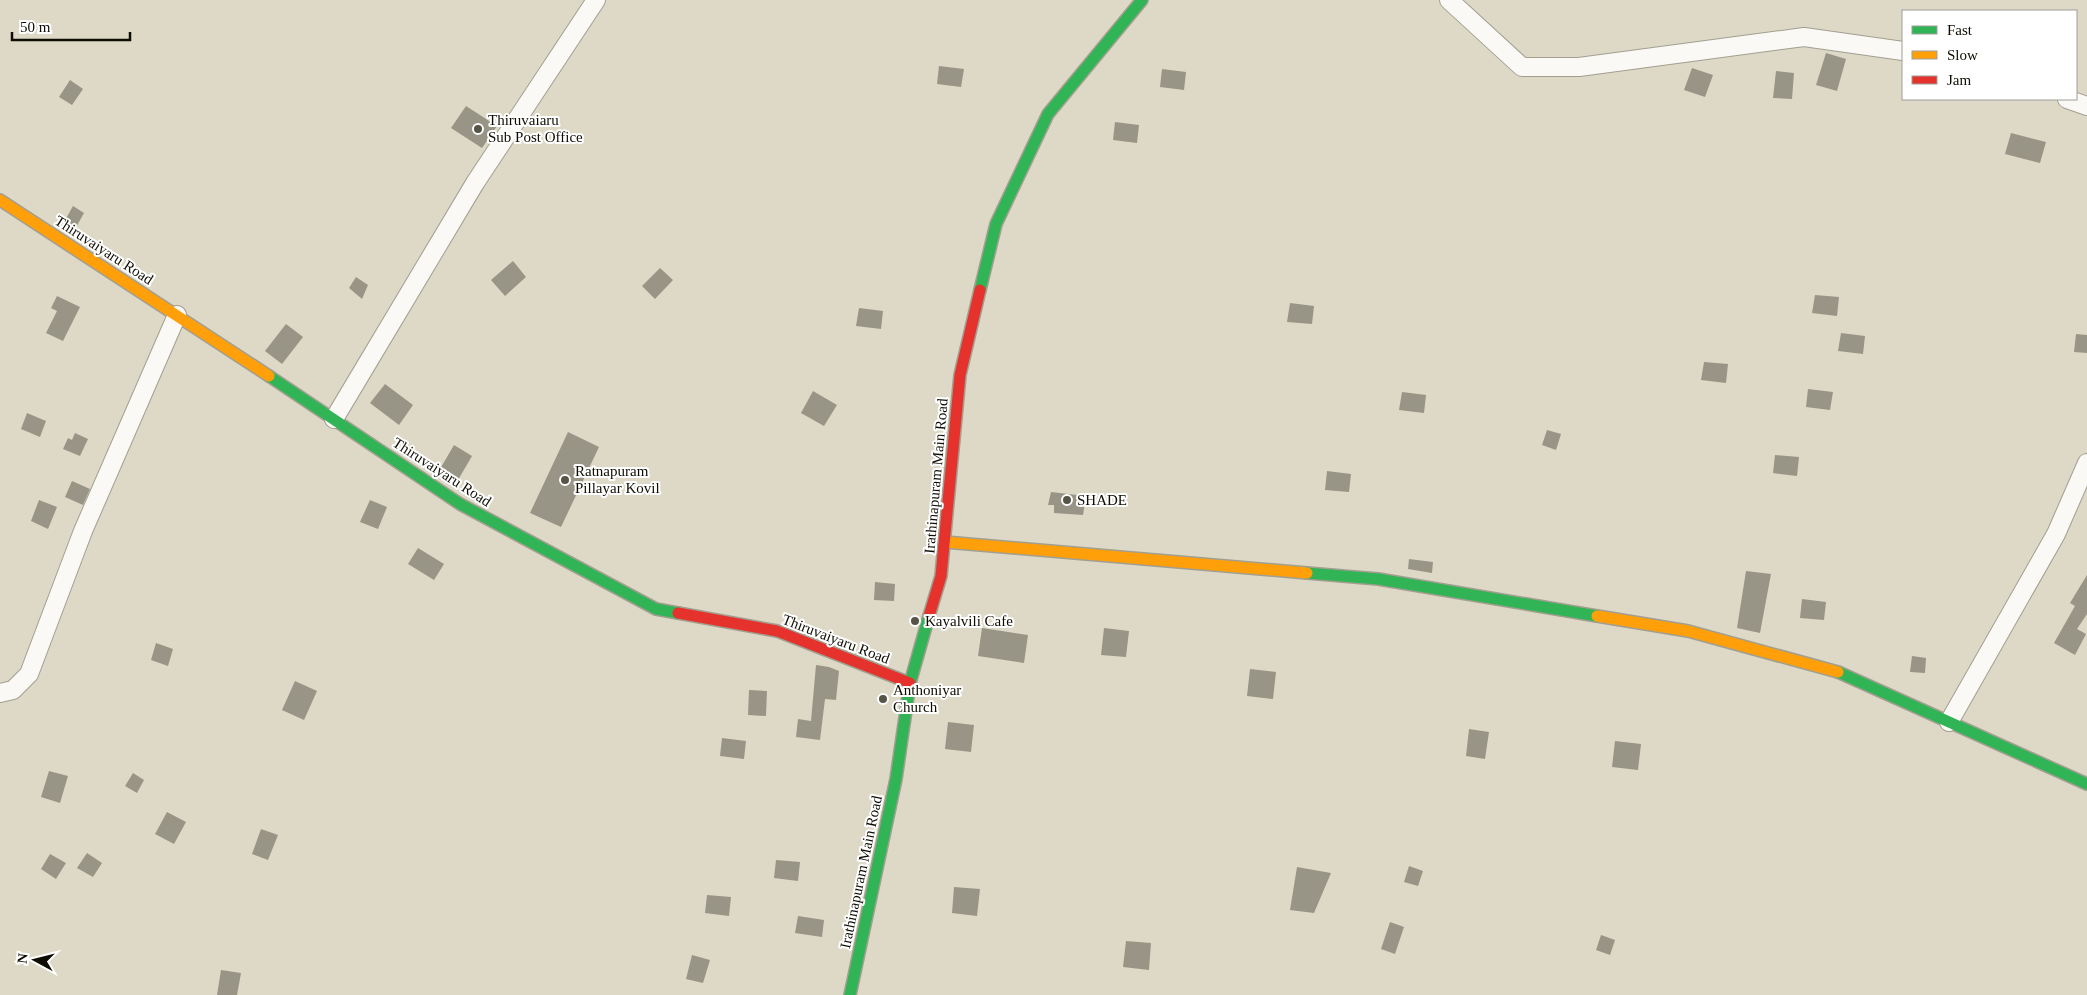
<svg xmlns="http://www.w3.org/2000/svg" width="2087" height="995" font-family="Georgia,serif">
<rect width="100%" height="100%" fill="#ddd9c6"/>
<!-- building -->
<path fill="#989586" d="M1826,53L1846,59L1837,91L1816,85Z
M939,66L964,69L961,87L937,84Z
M1692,68L1713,75L1705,97L1684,90Z
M1162,69L1186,72L1184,90L1160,87Z
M1776,71L1794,73L1792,99L1773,98Z
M70,80L83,89L72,105L59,97Z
M466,106L497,126L482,148L451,128Z
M1115,122L1139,125L1137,143L1113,140Z
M2011,133L2046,142L2040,163L2005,154Z
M73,206L84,213L75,229L64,222Z
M513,261L526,277L505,296L491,280Z
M660,268L673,280L655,299L642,286Z
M356,277L368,285L362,299L349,288Z
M1815,295L1839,297L1837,316L1812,313Z
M57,296L80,307L63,341L46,333L57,311L51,308Z
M1290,303L1314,306L1312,324L1287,322Z
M859,308L883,311L881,329L856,326Z
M286,324L303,337L282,364L265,351Z
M1841,333L1865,336L1863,354L1838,351Z
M2076,334L2087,335V353L2074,352Z
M1704,362L1728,364L1726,383L1701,380Z
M385,384L413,405L399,425L370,403Z
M1808,389L1833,392L1830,410L1806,407Z
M813,391L837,405L824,426L801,413Z
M1402,392L1426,395L1424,413L1399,410Z
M27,413L46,421L40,437L21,429Z
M1547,430L1561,434L1556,450L1542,445Z
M568,432L599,447L561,527L530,513Z
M75,433L88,439L80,456L63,449L68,438L72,440Z
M454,445L472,456L458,480L440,469Z
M1775,455L1799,457L1797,476L1773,473Z
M1327,471L1351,474L1349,492L1325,490Z
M72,481L90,489L83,505L65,497Z
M1051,492L1086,496L1083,515L1054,513V505H1048Z
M39,500L57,507L48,529L31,521Z
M370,500L387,507L378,529L360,522Z
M418,548L444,564L434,580L408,564Z
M1409,559L1433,562L1432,573L1408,569Z
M1746,571L1771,574L1760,633L1737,628Z
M2087,575V614L2077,629L2086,634L2075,655L2054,643L2075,606L2070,603Z
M875,582L895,584L894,601L874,600Z
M1802,599L1826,602L1824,620L1800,618Z
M982,628L1028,635L1024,663L978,656Z
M1104,628L1129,631L1126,657L1101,655Z
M156,643L173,649L168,666L151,660Z
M1912,656L1926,658L1925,673L1910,672Z
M816,665L829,667L839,671L836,700L825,699L820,740L796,737L798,719L811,721Z
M1250,669L1276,672L1273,699L1247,696Z
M295,681L317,691L304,720L282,710Z
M749,690L767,691L766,716L748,715Z
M948,722L974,725L971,752L945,749Z
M1469,729L1489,732L1485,759L1466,756Z
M722,738L746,741L744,759L720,756Z
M1615,741L1641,744L1638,770L1612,767Z
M49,771L68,776L60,803L41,797Z
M133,773L144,780L137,793L125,786Z
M167,812L186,822L174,844L155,834Z
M261,829L278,835L268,860L252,854Z
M87,853L102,863L93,877L77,868Z
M50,854L66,863L56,879L41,869Z
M776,860L800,862L798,881L774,878Z
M1409,866L1423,871L1418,886L1404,882Z
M1297,867L1331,873L1314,913L1290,910Z
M954,887L980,889L977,916L952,913Z
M707,895L731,897L729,916L705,913Z
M798,916L824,920L822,937L795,933Z
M1390,922L1404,927L1395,954L1381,949Z
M1601,935L1615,940L1610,955L1596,950Z
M1126,941L1151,943L1149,970L1123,967Z
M692,955L710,960L703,983L686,979Z
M221,970L241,973L237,995H217Z"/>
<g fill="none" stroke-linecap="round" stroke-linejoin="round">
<defs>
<path id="street" d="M1449,0L1522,67H1579L1804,37L1903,51
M2067,99L2087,106
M334,419L475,183L596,0
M0,693L13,690L29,674L83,531L177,315
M1949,722L2056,534L2087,463"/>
<path id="fast" d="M980,290L996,224L1048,114L1142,0
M269,376L460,504L656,609L678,613
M1307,573L1378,579L1597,616
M1838,672L2087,784
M850,995L896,779L910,683L929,616"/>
<path id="slow" d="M0,200L269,376
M945,542L1307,573
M1597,616L1688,631L1838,672"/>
<path id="jam" d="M678,613L777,631L910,683
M929,616L941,576L960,375L980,290"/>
</defs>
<!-- street casing -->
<use href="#street" stroke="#a29f90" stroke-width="20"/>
<!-- fast casing -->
<use href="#fast" stroke="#a29f90" stroke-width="14"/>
<!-- slow casing -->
<use href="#slow" stroke="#a29f90" stroke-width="14"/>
<!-- jam casing -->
<use href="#jam" stroke="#a29f90" stroke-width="14"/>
<!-- street -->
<use href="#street" stroke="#faf9f6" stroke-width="18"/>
<!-- fast -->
<use href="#fast" stroke="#30b455" stroke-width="11"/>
<!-- slow -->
<use href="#slow" stroke="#ff9f0a" stroke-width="11"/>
<!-- jam -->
<use href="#jam" stroke="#e5322d" stroke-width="11"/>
</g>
<!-- markers -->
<g fill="#565447" stroke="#fff" stroke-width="2">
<circle cx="478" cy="129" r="5"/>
<circle cx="565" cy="480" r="5"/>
<circle cx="1067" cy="500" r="5"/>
<circle cx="915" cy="621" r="5"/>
<circle cx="883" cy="699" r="5"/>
</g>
<g text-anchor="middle" stroke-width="4" stroke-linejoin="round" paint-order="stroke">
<!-- poi labels -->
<g font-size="15" fill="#0e0c02" stroke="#fff" text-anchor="start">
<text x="488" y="125">Thiruvaiaru<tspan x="488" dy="17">Sub Post Office</tspan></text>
<text x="575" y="476">Ratnapuram<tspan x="575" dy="17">Pillayar Kovil</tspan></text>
<text x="1077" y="505">SHADE</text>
<text x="925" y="626">Kayalvili Cafe</text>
<text x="893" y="695">Anthoniyar<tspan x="893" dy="17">Church</tspan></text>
</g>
<!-- street labels -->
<g font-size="15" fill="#0e0c02" stroke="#fff">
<text transform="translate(104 250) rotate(33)" y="5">Thiruvaiyaru Road</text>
<text transform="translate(442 472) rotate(33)" y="5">Thiruvaiyaru Road</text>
<text transform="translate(936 476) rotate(-85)" y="5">Irathinapuram Main Road</text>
<text transform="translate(836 639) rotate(21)" y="5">Thiruvaiyaru Road</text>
<text transform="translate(861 872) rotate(-78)" y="5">Irathinapuram Main Road</text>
</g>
</g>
<!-- legend -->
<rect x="1902" y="10" width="175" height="90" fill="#ffffff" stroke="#9f9e9a"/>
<rect x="1912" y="26" width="25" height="8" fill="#30b455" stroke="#9f9e9a"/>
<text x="1947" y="35" font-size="15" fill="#0e0c02">Fast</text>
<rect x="1912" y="51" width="25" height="8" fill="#ff9f0a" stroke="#9f9e9a"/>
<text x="1947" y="60" font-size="15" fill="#0e0c02">Slow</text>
<rect x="1912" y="76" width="25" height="8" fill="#e5322d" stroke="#9f9e9a"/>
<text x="1947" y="85" font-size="15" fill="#0e0c02">Jam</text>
<!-- north arrow -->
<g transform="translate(35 960) rotate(277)" stroke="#ffffff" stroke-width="4" paint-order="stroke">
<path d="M0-4L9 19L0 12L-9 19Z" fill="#0e0c02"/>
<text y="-8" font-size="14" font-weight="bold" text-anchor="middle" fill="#0e0c02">N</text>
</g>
<!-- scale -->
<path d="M12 32v8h118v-8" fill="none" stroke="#0e0c02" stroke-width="2.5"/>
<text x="20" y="32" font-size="15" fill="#0e0c02" stroke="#ffffff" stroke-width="4" paint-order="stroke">50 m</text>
</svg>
